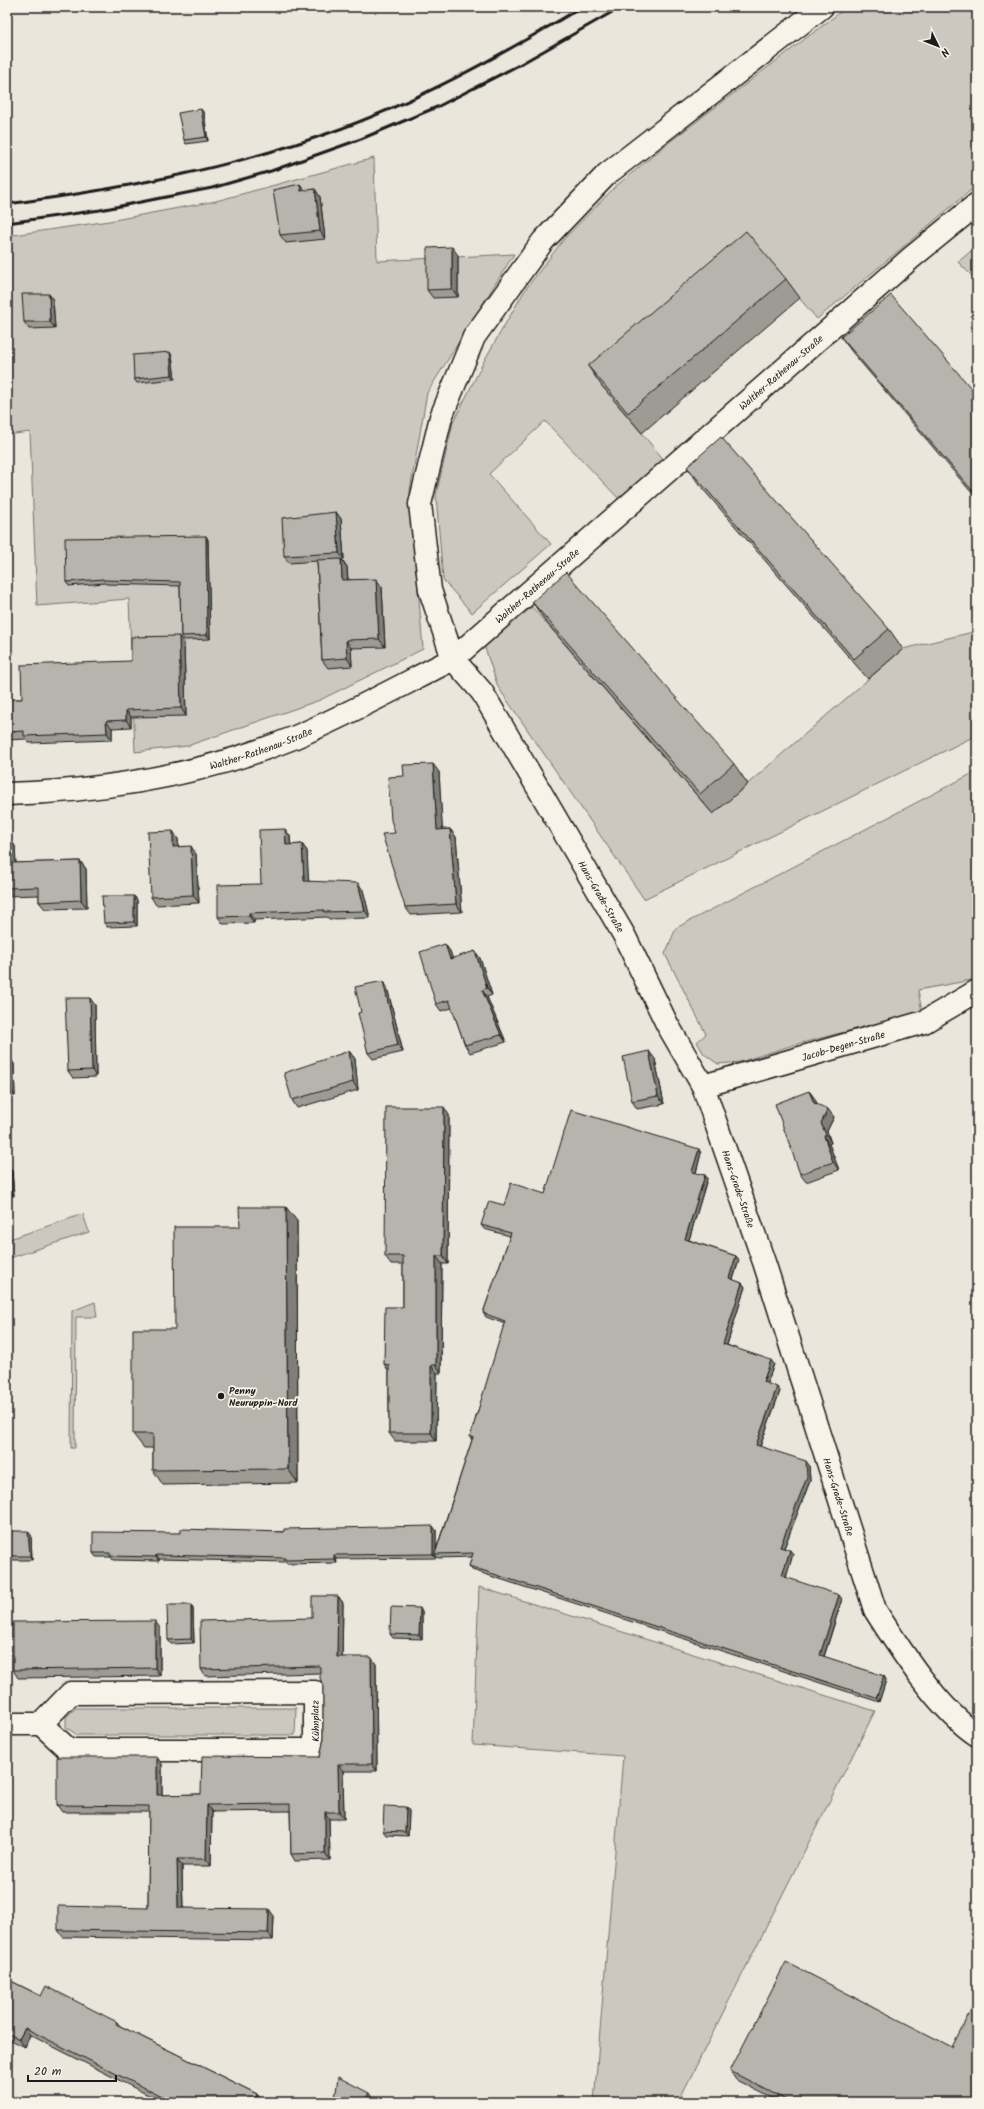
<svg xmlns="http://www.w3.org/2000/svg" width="984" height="2109" font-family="Kalam,sans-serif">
<rect width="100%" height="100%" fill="#eae6dc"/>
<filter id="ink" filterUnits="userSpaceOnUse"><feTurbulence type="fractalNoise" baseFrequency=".025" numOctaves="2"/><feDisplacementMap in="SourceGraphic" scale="8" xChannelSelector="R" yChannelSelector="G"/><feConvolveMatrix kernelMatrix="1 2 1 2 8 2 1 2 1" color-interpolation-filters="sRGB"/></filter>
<g filter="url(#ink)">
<!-- green -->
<path fill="#ccc8c0" stroke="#74726e" d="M847,7H977V185L817,319L759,251L602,386L665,461L620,500L545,421L489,474L551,544L472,613L443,580L436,495L453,423L485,359L525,290L564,239L615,187L667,144Z
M374,158L377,261L514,254L427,393L410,490L423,649L320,700L187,746L135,752L129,599L37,606L30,432L7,435V236L109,221L216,201Z
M977,246V281L958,262Z
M532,607L713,814L903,649L977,631V735L644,899L498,687L484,645Z
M977,771V979L918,990L922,1012L790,1046L740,1062L718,1064L704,1054L697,1042L706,1034L665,954L676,928Z
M83,1214L89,1232L7,1259V1240Z
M95,1302L97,1317H76L75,1448H71L72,1311Z
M479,1587L875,1711L678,2102H594L623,1756L473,1745Z
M76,1708H296L295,1735H77L66,1727V1717Z"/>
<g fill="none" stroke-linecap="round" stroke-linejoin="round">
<defs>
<g id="minor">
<path id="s1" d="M822,7L607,174L543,241L474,337L441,417L420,504L430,590L453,659L482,692L624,935L667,1024L703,1086L765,1265L875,1610C899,1648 939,1710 977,1735"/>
<path id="s2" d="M7,794C105,791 202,775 293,738C348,715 400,686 453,659L911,258L977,204"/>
<path id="s3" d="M703,1086L924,1022L977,991"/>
<path d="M7,1724H41L69,1750H315V1692L71,1693L41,1724"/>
</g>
</defs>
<!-- minor casing -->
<use href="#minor" stroke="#1c1c1c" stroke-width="25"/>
<!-- minor -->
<use href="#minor" stroke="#f7f3e8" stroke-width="22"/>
<!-- rail -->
<path stroke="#1c1c1c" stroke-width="3" d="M7,204C115,190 223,170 326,134C416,103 501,55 582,7
M7,223L100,210L212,188L271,171L361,139L437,107L519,65L621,7"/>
</g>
<!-- wall -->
<path fill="#9d9b94" stroke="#1c1c1c" d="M204,113L208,141L186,144L184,140Z
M300,184L304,191L315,189L320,197L325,239L286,243L280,235Z
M458,255V297L433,298L427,290Z
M786,279L800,298L642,433L601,385L588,366Z
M49,294L53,300L55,328L29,329L24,322Z
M841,337L977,395V499L852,352Z
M172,356L175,379L137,383L134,379Z
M687,467L889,629L903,649L868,679L701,487Z
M336,512L341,519L344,559H342L347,567L348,579L382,587L385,647L351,648L352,666L328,668L322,660L317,561L289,563L284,556Z
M206,536L208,540L210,639L184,640L181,636L180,586L106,584L105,583L69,586L66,582Z
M532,602L734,764L748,784L713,814L546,622Z
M184,643L186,716L131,717V727L112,728V740L29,743L26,739L8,740L7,738V699H22Z
M439,772L442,829H450L456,837L462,912L411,915L405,907L395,833L404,776Z
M285,829L290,836L291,845L302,844L307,851L308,881L363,890L370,918L329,919L327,917L254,920V923L223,924L218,917L261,884Z
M7,838L15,846L16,863L80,861L86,869L87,908L45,909L39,902V895L7,896Z
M178,839V846L196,854L199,903L156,905L151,897Z
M134,896L137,900V926L107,927L104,923Z
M450,951L452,958H480L492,995L487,997L506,1042L470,1053L465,1045L452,1008L441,1011L436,1004Z
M383,981L387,987L403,1052L373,1059L368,1053L361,1012Z
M95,1005L96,1077L73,1078L68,1071Z
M349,1051L355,1059L358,1090L297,1108L292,1100Z
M7,1056H9L14,1064L15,1096H7Z
M655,1059L664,1104L637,1109L632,1101Z
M809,1091L815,1099L817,1104L834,1117L827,1131L831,1143L829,1144L839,1170L806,1182L800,1174Z
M449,1115L448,1264H442L441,1373H437L436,1441H395L389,1433V1372L384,1364L403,1307V1264H391L385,1256Z
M701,1153L696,1173L705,1175L707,1179L689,1240L736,1256L739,1260L733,1280L742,1283L745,1287L727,1345L774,1364L767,1384L780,1391L760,1447L809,1465L810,1481L784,1548L793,1554L786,1578L842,1599L824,1657L884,1676L886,1680L879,1702L472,1570L469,1566L472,1557L438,1558L436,1556V1558L336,1559L337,1563L287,1564L286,1562L159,1559V1561L113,1560L111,1557H96L93,1553L181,1533L436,1530V1550L472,1440L470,1437L505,1324L486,1317L483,1313L510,1236L484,1229L481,1225L504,1205Z
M7,1165L12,1171L14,1196H7Z
M297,1221L298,1483L163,1485L153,1470V1448H144L133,1434L175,1329L240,1227Z
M7,1531L31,1535L32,1560H7Z
M338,1596L343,1603L342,1657L376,1664L377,1771H343L344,1819H329L330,1860L295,1861L291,1854L290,1811L212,1812L211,1866H182L183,1908L274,1916L273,1940L63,1937L58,1930L148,1908L149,1812H62L57,1805L162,1764V1795L201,1794L320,1757L323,1743V1685L320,1673L205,1676L201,1669L312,1618Z
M191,1605L193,1609L194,1643L171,1644L168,1640Z
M422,1612V1639L393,1638L390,1634Z
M160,1628V1676L18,1678L13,1670Z
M406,1807L409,1811L408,1836L386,1835L383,1831Z
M7,1979L41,1996L117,2022L120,2026L257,2094L263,2102H162L30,2035L25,2047L7,2038Z
M952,2047L977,2102H780L736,2080L730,2071Z"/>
<!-- shaded-wall -->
<path fill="#7f7e78" stroke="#1c1c1c" d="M201,109L204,113L208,141L206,137Z
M300,184L306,192L301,191Z
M315,189L320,197L325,239L320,231Z
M452,247L458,255V297L452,289Z
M49,294L53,300L55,328L50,322Z
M170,352L172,356L175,379L172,375Z
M336,512L341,519L344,559L339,553Z
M206,536L208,540L210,639L207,635Z
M341,559L347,567L348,587L342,580Z
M376,579L382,587L385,647L379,639Z
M179,636L184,643L186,716L181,708Z
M346,640L351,648L352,666L347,658Z
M126,710L131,717V727L126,720Z
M106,721L112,728V740L107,733Z
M433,764L439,772L443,838L437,830Z
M285,829L290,836L291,852L286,845Z
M450,829L456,837L462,912L456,904Z
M173,831L178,839L179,854L173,847Z
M10,838L15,846L16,871L10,863Z
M302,844L307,851L309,888L304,881Z
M191,846L196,854L199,903L193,895Z
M80,861L86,869L87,908L81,900Z
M358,883L363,890L370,918L365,911Z
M134,896L137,900V926L134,922Z
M249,913L254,920V923L249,916Z
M445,944L450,951L455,966L450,959Z
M475,951L480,958L492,995L487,988Z
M383,981L387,987L403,1052L398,1045Z
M482,990L487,997L506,1042L501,1035Z
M90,998L95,1005L96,1077L92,1070Z
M349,1051L355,1059L358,1090L353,1082Z
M649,1051L655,1059L664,1104L658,1096Z
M9,1056L14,1064L15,1096L10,1088Z
M809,1091L815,1099L819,1110L814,1103Z
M444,1107L449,1115L448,1264L443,1256Z
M828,1109L834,1117L827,1131L831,1143L826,1135L821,1123Z
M824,1136L829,1144L839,1170L833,1162Z
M699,1149L701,1153L695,1176L692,1172Z
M7,1165L12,1171L14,1196L10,1189Z
M705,1175L707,1179L688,1243L685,1239Z
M286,1207L297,1221L298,1483L288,1469Z
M436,1256L442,1264L441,1373L436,1365Z
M736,1256L739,1260L732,1282L729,1278Z
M742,1283L745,1287L726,1348L723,1344Z
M771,1360L774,1364L766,1386L763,1382Z
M431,1365L437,1373L436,1441L431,1433Z
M777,1387L780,1391L759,1449L756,1445Z
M806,1461L809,1465L810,1481L783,1551L780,1547Z
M433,1526L436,1530V1554H435L436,1556V1558L433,1554Z
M28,1531L31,1535L32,1560L30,1556Z
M790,1550L793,1554L785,1580L782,1576Z
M156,1555L159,1559V1561L156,1557Z
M334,1555L336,1559L337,1563L334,1559Z
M839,1595L842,1599L823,1659L820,1655Z
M338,1596L343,1603L342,1664L337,1657Z
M191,1605L193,1609L194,1643L191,1639Z
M420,1608L422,1612V1639L419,1635Z
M155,1621L160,1628V1676L155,1668Z
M371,1657L376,1664L377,1771L372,1764Z
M884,1676L886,1680L879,1702L876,1698Z
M157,1757L162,1764V1802L157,1795Z
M338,1764L343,1771L344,1819L339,1812Z
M207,1805L212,1812L211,1866L206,1859Z
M406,1807L409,1811L408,1836L405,1832Z
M325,1812L329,1819L330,1860L325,1853Z
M177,1859L182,1866L183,1915L178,1908Z
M269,1909L274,1916L273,1940L268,1933Z
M25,2028L30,2035L25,2047L19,2039Z
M369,2093L374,2101L373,2102H364Z
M257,2094L263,2102H254Z"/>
<!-- building -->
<path fill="#b6b4ac" stroke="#1c1c1c" d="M201,109L206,137L184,140L178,113Z
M300,184L301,191L315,189L320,231L280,235L273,190Z
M746,231L786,279L628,413L588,366Z
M452,247V289L427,290V248Z
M22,294H49L50,322H24Z
M891,295L977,395V496L841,337Z
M170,352L172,375L134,379L133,355Z
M721,437L889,629L854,659L687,467Z
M336,512L339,553L284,556L282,518Z
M206,536L207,635L181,636L180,582L103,580V579L66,582L65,538Z
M341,559L342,580L376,579L379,639L346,640L347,658L322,660L317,560Z
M566,572L734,764L700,794L532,602Z
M179,636L181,708L126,710V720L106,721L107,733L24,736V731L7,732V699H22L21,665L131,661V637Z
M433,764L437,830L450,829L456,904L405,907L382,834L395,833L391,820L388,777L404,776L403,765Z
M285,829L286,845L302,844L304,881L358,883L365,911L324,912V910L249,913V916L218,917V885L261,884L259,830Z
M173,831V847L191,846L193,895L151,897L148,832Z
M7,838H10V863L80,861L81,900L39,902V887L7,888Z
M102,896H134V922L104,923Z
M445,944L450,959L475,951L487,988L482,990L501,1035L465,1045L449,1000L436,1004L420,952Z
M383,981L398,1045L368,1053L358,1013L361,1012L355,987Z
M65,998H90L92,1070L68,1071Z
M349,1051L353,1082L292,1100L284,1073Z
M649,1051L658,1096L632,1101L623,1057Z
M7,1056H9L10,1088H7Z
M809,1091L814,1103L828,1109L821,1123L826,1135L824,1136L833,1162L800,1174L775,1104Z
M386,1107H444L443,1256H436V1365H431V1433H389V1365L384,1364L385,1307H403V1256H385Z
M571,1110L699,1149L692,1172L705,1175L685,1239L736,1256L729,1278L742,1283L723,1344L771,1360L763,1382L777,1387L756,1445L806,1461L807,1477L780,1547L790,1550L782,1576L839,1595L820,1655L884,1676L876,1698L469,1566L473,1553L435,1554L473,1437H470L505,1321L483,1313L511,1233L481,1225L489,1201L504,1205L511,1183L545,1194Z
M7,1165L10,1189H7Z
M239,1207H286L288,1469L153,1470V1434H133V1329H175L174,1227H240Z
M433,1526V1554L334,1555V1559L285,1560V1558L156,1555V1557L110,1556V1553H93V1532L181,1533V1529L284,1532V1529Z
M7,1531H28L30,1556H7Z
M312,1596H338L337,1657H371L372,1764H338L339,1812H325V1853L291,1854L290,1804L207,1805L206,1859H177L178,1908L269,1909L268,1933L58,1930V1906L148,1908L149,1806L57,1805V1757H157V1795L201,1794L202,1756L320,1757L323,1743V1685L320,1678V1666L201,1669L200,1621L312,1618Z
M167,1605H191V1639L168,1640Z
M391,1607L420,1608L419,1635L390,1634Z
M155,1621V1668L13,1670V1622Z
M384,1806L406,1807L405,1832L383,1831Z
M786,1962L952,2047L977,1998V2102H790L730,2071Z
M7,1979L41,1996L46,1986L117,2022L116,2024L257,2094L254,2102H172L25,2028L19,2039L7,2033Z
M338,2077L369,2093L364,2102H333L335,2099Z"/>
</g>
<!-- markers -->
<circle fill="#1c1c1c" stroke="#f7f3e8" stroke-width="1.5" cx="221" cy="1396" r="4"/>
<g text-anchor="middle" stroke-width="3.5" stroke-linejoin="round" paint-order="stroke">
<!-- street labels -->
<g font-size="10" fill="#1c1c1c" stroke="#f7f3e8">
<text dy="4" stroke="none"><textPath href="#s2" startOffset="907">Walther-Rathenau-Straße</textPath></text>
<text dy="4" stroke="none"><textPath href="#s2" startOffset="583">Walther-Rathenau-Straße</textPath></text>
<text dy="4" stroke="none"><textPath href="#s2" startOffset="259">Walther-Rathenau-Straße</textPath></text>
<text dy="4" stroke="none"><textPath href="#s1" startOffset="1099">Hans-Grade-Straße</textPath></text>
<text dy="4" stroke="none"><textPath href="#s3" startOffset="146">Jacob-Degen-Straße</textPath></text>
<text dy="4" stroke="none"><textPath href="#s1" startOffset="1423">Hans-Grade-Straße</textPath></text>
<text dy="4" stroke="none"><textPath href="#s1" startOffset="1747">Hans-Grade-Straße</textPath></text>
<text transform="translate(315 1721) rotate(-91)" y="4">Kühnplatz</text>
</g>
<!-- poi labels -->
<g font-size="10" font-weight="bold" fill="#1c1c1c" stroke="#f7f3e8" text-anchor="start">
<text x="229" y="1394">Penny<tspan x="229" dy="12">Neuruppin-Nord</tspan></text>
</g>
</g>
<!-- margin -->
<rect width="984" height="2109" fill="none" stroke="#f7f3e8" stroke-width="24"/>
<rect x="12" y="12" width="960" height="2085" fill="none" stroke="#1c1c1c" stroke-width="1.5" filter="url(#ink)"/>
<!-- north arrow -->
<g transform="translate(938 46) rotate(133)" stroke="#f7f3e8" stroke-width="3" paint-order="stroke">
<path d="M0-3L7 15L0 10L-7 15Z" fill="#1c1c1c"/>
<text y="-6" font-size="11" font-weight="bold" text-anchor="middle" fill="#1c1c1c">N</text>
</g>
<!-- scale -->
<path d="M28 2075v6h88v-6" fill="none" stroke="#1c1c1c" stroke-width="2"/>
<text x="34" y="2075" font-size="12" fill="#1c1c1c" stroke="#f7f3e8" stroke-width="3" paint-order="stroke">20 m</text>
</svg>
